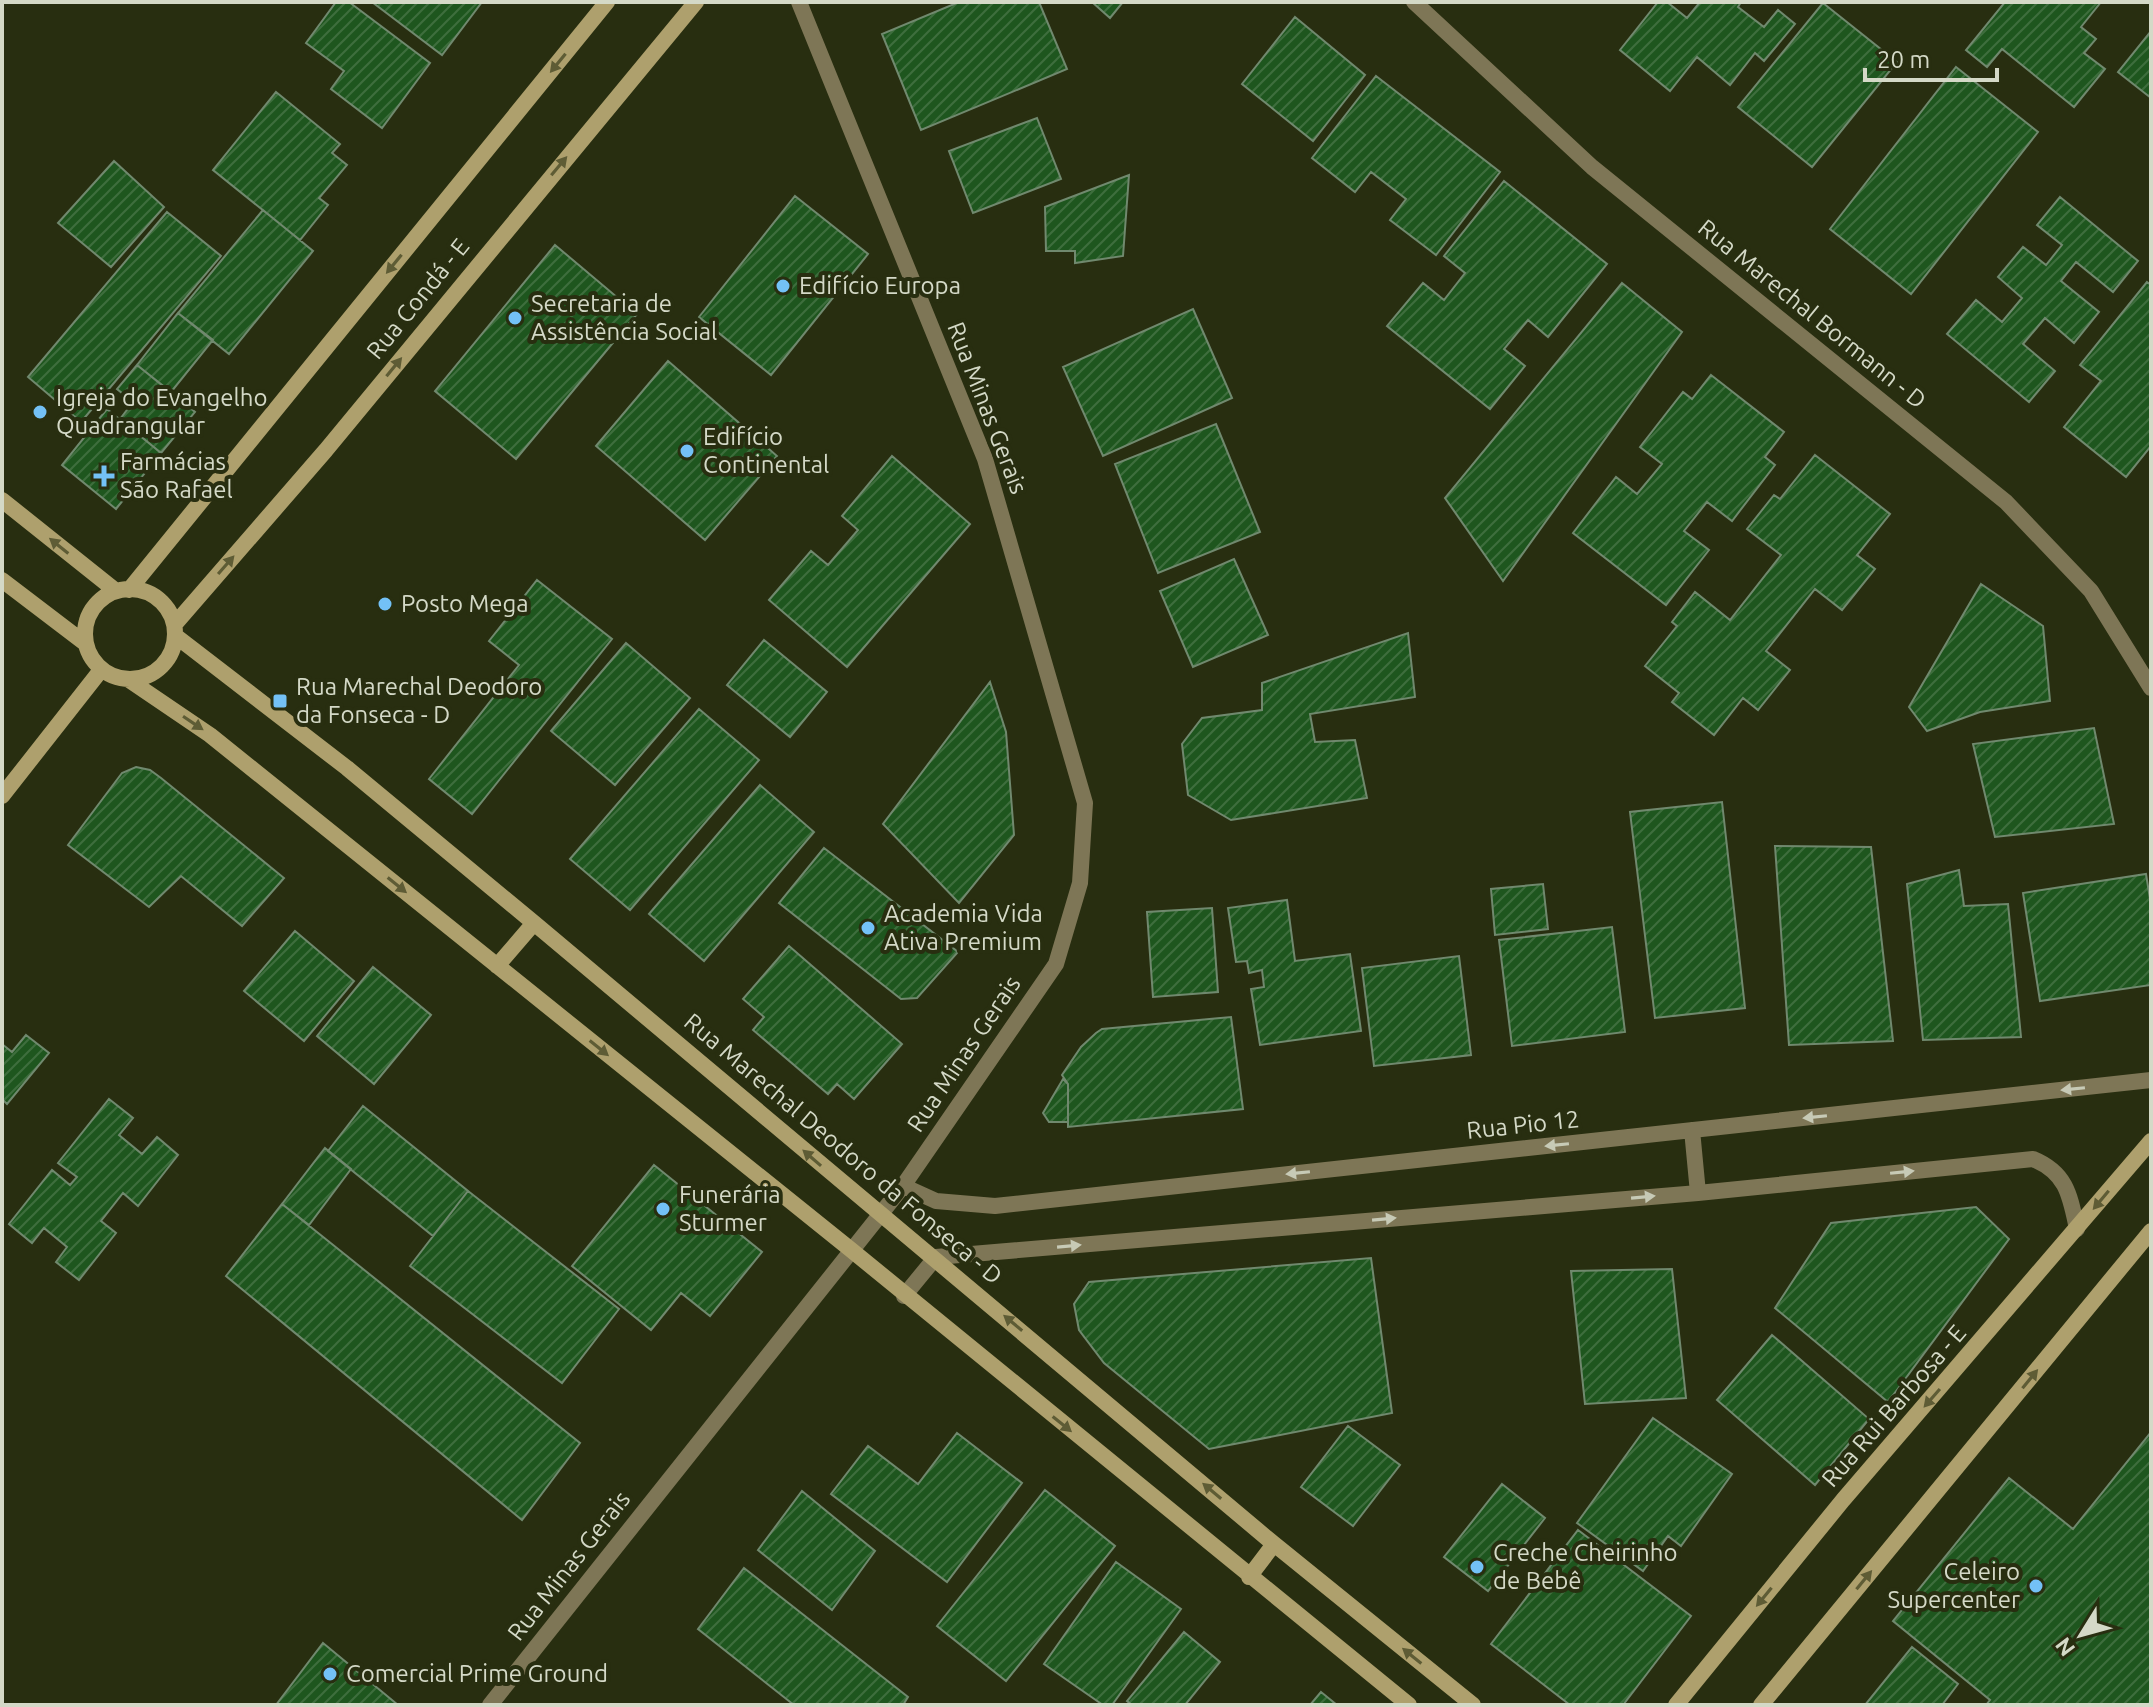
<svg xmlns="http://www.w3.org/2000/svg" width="2153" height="1707" font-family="Ubuntu,sans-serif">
<defs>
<pattern id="building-hatch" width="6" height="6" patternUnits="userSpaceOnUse" patternTransform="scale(2)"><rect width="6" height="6" fill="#1e561e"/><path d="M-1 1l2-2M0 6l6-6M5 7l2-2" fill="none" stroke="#3e6e3d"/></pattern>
</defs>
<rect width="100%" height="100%" fill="#282e10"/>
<!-- building -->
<path fill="url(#building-hatch)" stroke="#70896e" stroke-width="2" d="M336,2H349L430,63L382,128L331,89L344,71L306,43Z
M372,2H482L442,55Z
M959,2H1039L1067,69L921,130L882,34Z
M1092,2H1123L1110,18Z
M1658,2H1667L1687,18L1700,2H1741L1738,7L1764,27L1778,10L1795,24L1764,61L1755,53L1730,85L1697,57L1670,91L1620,50Z
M2005,2H2101L2081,27L2096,39L2084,53L2105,69L2074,107L2002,49L1987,67L1966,50Z
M1823,3L1897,62L1812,167L1738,107Z
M1295,17L1365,75L1313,141L1242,84Z
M2151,31V98L2118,72Z
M1956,67L2038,132L1911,294L1830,229Z
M1376,76L1500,172L1436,255L1390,220L1406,199L1371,172L1355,192L1312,158Z
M276,92L340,144L332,153L347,165L319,198L328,205L300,240L213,170Z
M1037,118L1061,179L973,213L949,151Z
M114,161L164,207L111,267L58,223Z
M1129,175L1123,256L1075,263V251H1046L1045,207Z
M1504,181L1607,264L1548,337L1528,320L1504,349L1525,366L1490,409L1387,326L1423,283L1444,300L1465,273L1444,256Z
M795,196L868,254L771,375L699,317Z
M2060,197L2138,261L2113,292L2076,262L2061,281L2099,312L2074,343L2045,318L2023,344L2055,371L2029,402L1947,334L1976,300L2002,322L2022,298L1998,277L2023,247L2046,265L2062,245L2037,225Z
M263,210L313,251L229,354L178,313Z
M167,212L221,256L81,422L28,377Z
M555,245L637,314L516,459L435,391Z
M2147,282L2151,285V446L2126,477L2064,427L2101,381L2080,365Z
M1622,283L1682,332L1503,581L1445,498Z
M1193,309L1232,398L1103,456L1063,367Z
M178,313L213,340L171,392L137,365Z
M668,361L777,456L705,540L596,446Z
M137,365L195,412L161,453L120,419L133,402L117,389Z
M1711,375L1784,432L1765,457L1775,465L1732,521L1707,502L1684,531L1709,550L1666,605L1573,533L1616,477L1637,494L1662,464L1640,447L1683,392L1692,399Z
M107,409L161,453L116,509L62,465Z
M1216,424L1260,532L1158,573L1115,464Z
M1815,455L1890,514L1857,555L1875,569L1842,610L1815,589L1766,651L1790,670L1758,710L1743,698L1714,735L1672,702L1679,693L1645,666L1677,626L1672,622L1695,592L1730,620L1781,555L1747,529L1774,495L1780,499Z
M892,456L970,524L847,667L769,600L811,551L828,565L858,530L842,516Z
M1234,559L1268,635L1193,667L1160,591Z
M537,580L612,639L472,814L429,779L519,665L489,641Z
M1981,584L2043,626L2050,701L1980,712L1927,731L1909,707Z
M1408,633L1415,697L1310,714L1315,742L1355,740L1367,798L1231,820L1188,795L1182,744L1202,718L1262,710V683Z
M764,640L827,692L790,737L727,685Z
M626,643L690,698L615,785L551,731Z
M990,682L1006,732L1014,835L959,903L883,824Z
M699,709L759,760L630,910L570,859Z
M2094,728L2114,824L1995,837L1973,744Z
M136,767L150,770L161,778L284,878L242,926L181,876L149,907L68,845L122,773Z
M760,785L814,832L704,961L649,914Z
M1722,802L1745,1008L1655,1018L1630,812Z
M1775,846L1871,847L1893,1041L1789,1045Z
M824,848L958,952L917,998L901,999L779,903Z
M1959,870L1964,906L2008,904L2021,1037L1923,1040L1907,884Z
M2146,874L2151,905V985L2040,1001L2023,893Z
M1543,884L1548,929L1495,935L1491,889Z
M1287,900L1295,961L1350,954L1361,1031L1260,1045L1251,989L1264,987L1262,970L1249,973L1247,961L1236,962L1228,908Z
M1212,908L1218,992L1153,997L1147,912Z
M1612,927L1625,1032L1512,1046L1499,940Z
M295,931L354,981L304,1041L244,991Z
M789,946L902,1044L854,1099L837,1084L828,1094L753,1030L764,1017L743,999Z
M1459,956L1471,1055L1374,1066L1362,968Z
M373,967L431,1015L374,1084L317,1036Z
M1231,1017L1243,1109L1068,1127V1084L1062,1075L1081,1047L1096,1033L1102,1029Z
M26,1035L49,1053L7,1104L2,1099V1044L12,1052Z
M1063,1079L1068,1084V1122H1049L1043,1113Z
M109,1099L133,1118L119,1135L142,1154L157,1137L178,1155L138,1206L123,1193L101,1221L116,1233L79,1280L56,1262L67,1247L44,1228L32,1243L9,1224L52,1170L70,1185L77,1177L58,1163Z
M363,1106L468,1191L433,1236L328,1151Z
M325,1148L351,1169L309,1225L282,1204Z
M654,1165L762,1252L710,1316L681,1293L651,1330L572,1266Z
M468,1191L619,1309L562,1383L410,1266Z
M282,1204L580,1443L522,1520L226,1276Z
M1976,1207L2009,1239L1888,1402L1775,1308L1831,1223Z
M1371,1258L1392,1413L1209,1449L1104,1363L1079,1330L1074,1304L1089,1282Z
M1672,1269L1686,1398L1585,1404L1571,1271Z
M1772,1335L1869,1419L1815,1485L1717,1400Z
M1653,1418L1732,1474L1681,1546L1668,1536L1643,1571L1577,1523Z
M1348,1426L1400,1465L1353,1526L1301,1487Z
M2151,1432V1705H1986L1990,1700L1893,1621L2009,1478L2073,1529Z
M957,1433L1022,1483L947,1582L831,1494L868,1446L918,1484Z
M1502,1484L1545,1518L1488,1591L1444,1557Z
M1045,1490L1115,1546L1006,1681L937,1626Z
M802,1491L875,1551L832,1610L758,1550Z
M1578,1530L1691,1616L1623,1705H1570L1491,1644Z
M1116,1562L1181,1609L1112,1705H1103L1044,1664Z
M744,1568L908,1697L903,1705H794L698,1629Z
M1184,1632L1220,1662L1185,1705H1132L1127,1701Z
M323,1643L398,1705H276Z
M1912,1647L1958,1684L1942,1705H1865Z
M1321,1692L1337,1705H1310Z"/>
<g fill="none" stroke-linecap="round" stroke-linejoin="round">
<!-- street -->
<path stroke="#7e7656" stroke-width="16" d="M1414,2L1592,167L2006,502L2091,591L2151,688
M1692,1130L1698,1193
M903,1186L936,1201L995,1206L2151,1080
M904,1296L936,1257L1698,1193L2033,1159C2067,1173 2070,1196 2077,1229
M490,1705L903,1186L1056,964L1080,883L1085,803L985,459L799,2"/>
<!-- secondary -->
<path stroke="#aea06d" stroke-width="16" d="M2,500L116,591
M2,580L86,644
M85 634a45 45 0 1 1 90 0a45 45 0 1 1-90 0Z
M129,590L607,2
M175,624L326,450L696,2
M177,637L347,768L534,923L1274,1544L1473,1705
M129,680L210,735L850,1249L1409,1705
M2,796L101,670
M497,966L534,923
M1249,1577L1274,1544
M1676,1705L1843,1500L2151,1141
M1761,1705L2151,1231"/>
</g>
<!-- one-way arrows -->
<defs><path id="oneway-solid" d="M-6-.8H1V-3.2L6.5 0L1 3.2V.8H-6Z" transform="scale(2)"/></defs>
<g fill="#5e5c35">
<use href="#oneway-solid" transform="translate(558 63) rotate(129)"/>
<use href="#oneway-solid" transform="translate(559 166) rotate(-50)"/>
<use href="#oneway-solid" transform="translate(394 264) rotate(129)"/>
<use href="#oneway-solid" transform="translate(394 367) rotate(-51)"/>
<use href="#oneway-solid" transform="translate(59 546) rotate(-141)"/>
<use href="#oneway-solid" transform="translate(226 565) rotate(-49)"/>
<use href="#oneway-solid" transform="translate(193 723) rotate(34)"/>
<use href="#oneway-solid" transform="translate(397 885) rotate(39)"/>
<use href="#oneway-solid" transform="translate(599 1048) rotate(39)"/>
<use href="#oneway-solid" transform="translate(812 1158) rotate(-139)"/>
<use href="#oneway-solid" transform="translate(2101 1200) rotate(130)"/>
<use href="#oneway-solid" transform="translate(1013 1323) rotate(-140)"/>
<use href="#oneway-solid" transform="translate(2030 1379) rotate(-51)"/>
<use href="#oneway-solid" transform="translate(1932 1398) rotate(131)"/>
<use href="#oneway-solid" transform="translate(1062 1424) rotate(39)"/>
<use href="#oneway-solid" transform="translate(1212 1491) rotate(-140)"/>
<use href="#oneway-solid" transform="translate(1864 1580) rotate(-51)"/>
<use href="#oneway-solid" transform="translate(1764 1597) rotate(129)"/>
<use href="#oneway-solid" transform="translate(1412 1656) rotate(-141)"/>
</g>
<g fill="#c7cab6">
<use href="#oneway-solid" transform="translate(2073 1089) rotate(174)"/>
<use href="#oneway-solid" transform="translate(1815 1117) rotate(174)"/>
<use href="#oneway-solid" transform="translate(1557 1145) rotate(174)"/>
<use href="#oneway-solid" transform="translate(1902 1172) rotate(-6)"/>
<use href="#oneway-solid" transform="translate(1298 1173) rotate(174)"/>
<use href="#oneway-solid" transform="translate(1643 1197) rotate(-5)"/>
<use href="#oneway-solid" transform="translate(1384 1219) rotate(-5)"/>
<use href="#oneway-solid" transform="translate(1069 1246) rotate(-5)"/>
</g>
<!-- markers -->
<g fill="#73c1f6" stroke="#282e10" stroke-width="3">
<circle cx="783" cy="286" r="8"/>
<circle cx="515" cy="318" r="8"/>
<circle cx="40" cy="412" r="8"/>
<circle cx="687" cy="451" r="8"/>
<path d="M100 464h8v8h8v8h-8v8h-8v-8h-8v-8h8z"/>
<circle cx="385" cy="604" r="8"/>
<rect x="272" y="693" width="16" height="16" rx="4"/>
<circle cx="868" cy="928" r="8"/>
<circle cx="663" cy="1209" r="8"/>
<circle cx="1477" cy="1567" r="8"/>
<circle cx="2036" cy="1586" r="8"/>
<circle cx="330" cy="1674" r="8"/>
</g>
<g text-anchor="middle" stroke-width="8" stroke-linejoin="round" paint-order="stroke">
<!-- poi labels -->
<g font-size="24" fill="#d4d9c7" stroke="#282e10" text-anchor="start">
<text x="799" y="294">Edifício Europa</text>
<text x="531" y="312">Secretaria de<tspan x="531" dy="28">Assistência Social</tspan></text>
<text x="56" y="406">Igreja do Evangelho<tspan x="56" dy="28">Quadrangular</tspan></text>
<text x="703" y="445">Edifício<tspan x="703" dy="28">Continental</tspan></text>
<text x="120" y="470">Farmácias<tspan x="120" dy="28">São Rafael</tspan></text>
<text x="401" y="612">Posto Mega</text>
<text x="296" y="695">Rua Marechal Deodoro<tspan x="296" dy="28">da Fonseca - D</tspan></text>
<text x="884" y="922">Academia Vida<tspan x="884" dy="28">Ativa Premium</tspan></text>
<text x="679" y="1203">Funerária<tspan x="679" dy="28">Sturmer</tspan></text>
<text x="1493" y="1561">Creche Cheirinho<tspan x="1493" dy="28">de Bebê</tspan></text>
<text x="2020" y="1580" text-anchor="end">Celeiro<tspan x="2020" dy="28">Supercenter</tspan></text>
<text x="346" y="1682">Comercial Prime Ground</text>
</g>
<!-- street labels -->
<g font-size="24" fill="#d4d9c7" stroke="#282e10">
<text transform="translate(418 299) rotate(-51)" y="8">Rua Condá - E</text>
<text transform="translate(1812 314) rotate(39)" y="8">Rua Marechal Bormann - D</text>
<text transform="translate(987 408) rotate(69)" y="8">Rua Minas Gerais</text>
<text transform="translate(964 1054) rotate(-56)" y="8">Rua Minas Gerais</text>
<text transform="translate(1523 1125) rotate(-6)" y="8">Rua Pio 12</text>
<text transform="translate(843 1149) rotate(40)" y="8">Rua Marechal Deodoro da Fonseca - D</text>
<text transform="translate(1894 1406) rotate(-49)" y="8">Rua Rui Barbosa - E</text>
<text transform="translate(569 1566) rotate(-52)" y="8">Rua Minas Gerais</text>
</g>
</g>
<!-- border -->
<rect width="2153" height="1707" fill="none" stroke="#d4d9c7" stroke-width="8"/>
<!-- north arrow -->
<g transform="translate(2081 1635) rotate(233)" stroke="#282e10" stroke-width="6" paint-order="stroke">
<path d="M0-6L14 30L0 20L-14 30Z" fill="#d4d9c7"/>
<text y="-12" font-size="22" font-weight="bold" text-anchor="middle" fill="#d4d9c7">N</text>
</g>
<!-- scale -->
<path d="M1865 68v12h132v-12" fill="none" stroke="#d4d9c7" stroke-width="4"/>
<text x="1877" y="68" font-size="24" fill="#d4d9c7" stroke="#282e10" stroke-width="6" paint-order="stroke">20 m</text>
</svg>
